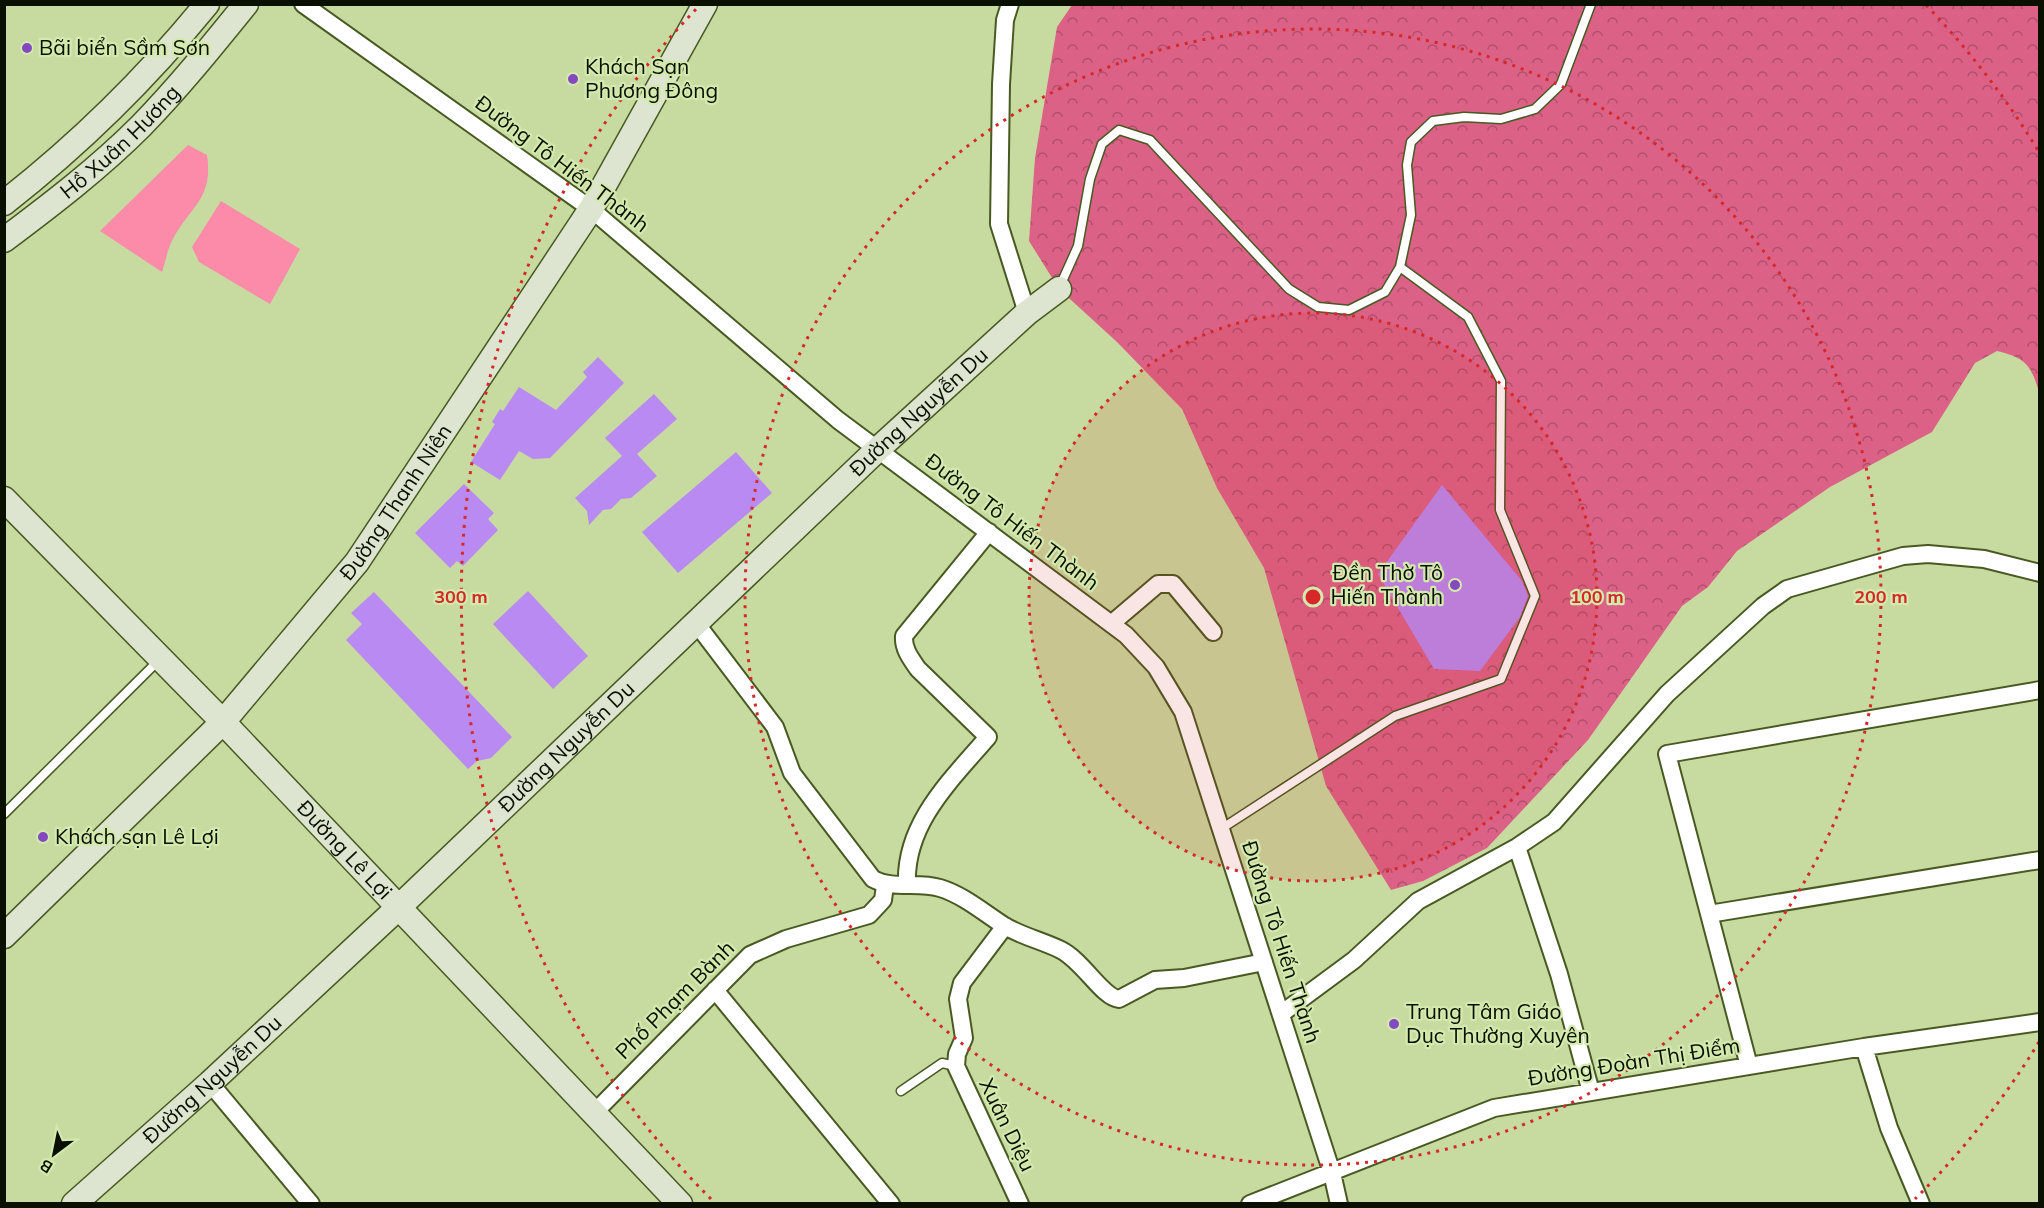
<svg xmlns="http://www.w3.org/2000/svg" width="2044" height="1208" font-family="Mulish,sans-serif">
<defs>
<pattern id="forest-crowns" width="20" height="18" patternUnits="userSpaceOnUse" patternTransform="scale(1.5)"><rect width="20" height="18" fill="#db6286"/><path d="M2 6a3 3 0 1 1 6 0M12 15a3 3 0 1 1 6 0" fill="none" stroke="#b04f6b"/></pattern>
</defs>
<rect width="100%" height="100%" fill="#c7dba0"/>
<!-- forest -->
<path fill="url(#forest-crowns)" d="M1072,5H2039V392C2031,365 2026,358 1997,351L1975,363L1932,432L1830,487L1737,551L1708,587L1682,606L1588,740L1487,848L1423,881L1391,890L1326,786L1264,568L1217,488L1182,409L1117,342L1059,289L1029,241L1035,158L1057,27Z"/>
<!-- garden -->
<path fill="#fc8aa9" d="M188,145L207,155C214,202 187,207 170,245C167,253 165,263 162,272L100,231Z
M221,201L300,249L270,304L199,262L192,247Z"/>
<!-- building -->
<path fill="#ba8af3" d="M598,357L624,383L550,458L533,459L519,451L500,480L471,462L495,424L492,422L500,409L503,411L519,387L556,410L587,377L583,372Z
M654,394L677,419L637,454L657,476L631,498L621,499L611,509L603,510L589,525L587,511L575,498L622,456L605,438Z
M736,452L772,493L678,573L642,532Z
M464,484L494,513L488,519L498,530L463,566L457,561L450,568L415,533Z
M1442,485L1522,581L1528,596L1520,617L1480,671L1434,669L1378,574Z
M528,591L588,656L553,689L493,624Z
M374,592L512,737L491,758L477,761L468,769L346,640L362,624L351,613Z"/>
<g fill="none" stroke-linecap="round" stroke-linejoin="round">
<defs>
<path id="lane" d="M1060,286L1078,246L1090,179L1102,144L1119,130L1150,140L1289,289L1318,307L1349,310L1385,292L1400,267L1411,215L1407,165L1411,142L1433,121L1464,117L1501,119L1535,109L1561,84L1591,4
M4,814L159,660
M1221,829L1395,716L1501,679L1535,596L1500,510L1501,381L1468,317L1400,267
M901,1091L942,1063L956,1066"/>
<path id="street" d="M303,4L591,209L838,420L1126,635L1156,667L1183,712L1332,1173L1339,1204
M1010,4L1005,20L1001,84L999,224L1027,313
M696,623L775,727L792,773L873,879C894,890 917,881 940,888C963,895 983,912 1003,925C1021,936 1043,941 1061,950C1083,961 1103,998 1119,999L1155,980L1184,978L1264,962
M1111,624L1158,584H1173L1213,632
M1517,847L1559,974L1591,1092
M907,885C904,824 951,780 988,737L918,669C911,659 903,649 904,636L989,532
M1709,914L2040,860
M1005,926L962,983L958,999L964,1038L957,1054L956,1066L1020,1204
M715,990L891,1204
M1281,1014L1354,960L1418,901L1517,847L1554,822L1667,694L1763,606L1787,589L1903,556L1928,554L1984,559L2040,573
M1864,1047L1889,1128L1921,1204
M1749,1066L1667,754L2040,690
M210,1083L311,1204
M594,1113L750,955L786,939L869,915L883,900L885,885
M1250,1204L1494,1108L1864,1047L2040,1022"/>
<g id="secondary">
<path d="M4,203C81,143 145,80 207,4"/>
<path id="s1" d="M4,240C52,204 99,168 141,126C179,87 212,46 246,4"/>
<path id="s2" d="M4,499L223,722L680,1204"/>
<path id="s3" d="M4,936L223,722L357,562L591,209L705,4"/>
<path id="s4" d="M74,1204L210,1083L399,907L878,449L1027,313L1059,289"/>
</g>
</defs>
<!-- lane casing -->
<use href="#lane" stroke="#485922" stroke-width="11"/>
<!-- street casing -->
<use href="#street" stroke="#485922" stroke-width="20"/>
<!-- secondary casing -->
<use href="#secondary" stroke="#485922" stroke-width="27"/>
<!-- lane -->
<use href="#lane" stroke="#fff" stroke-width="8"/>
<!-- street -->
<use href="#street" stroke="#fff" stroke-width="16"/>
<!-- secondary -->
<use href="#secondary" stroke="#dde4d0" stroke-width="24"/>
</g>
<!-- distance rings -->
<circle cx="1313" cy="597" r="284" fill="#d62828" fill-opacity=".12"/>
<g fill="none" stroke="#d62828" stroke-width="3" stroke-dasharray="3 6">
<circle cx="1313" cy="597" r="284"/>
<circle cx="1313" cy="597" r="568"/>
<path d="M2039 1042A852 852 0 0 1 1915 1199M711 1199A852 852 0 0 1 700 5M1926 5A852 852 0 0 1 2039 152"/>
</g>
<!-- markers -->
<g fill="#8449bf" stroke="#d4e9ad" stroke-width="2">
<circle cx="27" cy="48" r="6"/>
<circle cx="573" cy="79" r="6"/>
<circle cx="1455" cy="585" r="6"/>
<circle cx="43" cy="837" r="6"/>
<circle cx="1394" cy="1024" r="6"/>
</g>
<g text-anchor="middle" stroke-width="4.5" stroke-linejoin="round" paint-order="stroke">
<!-- poi labels -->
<g font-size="21" fill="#0a1000" stroke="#d4e9ad" text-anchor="start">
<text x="39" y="55">Bãi biển Sầm Sơn</text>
<text x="585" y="74">Khách Sạn<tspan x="585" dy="24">Phương Đông</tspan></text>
<text x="1443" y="580" text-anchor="end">Đền Thờ Tô<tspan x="1443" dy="24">Hiến Thành</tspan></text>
<text x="55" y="844">Khách sạn Lê Lợi</text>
<text x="1406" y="1019">Trung Tâm Giáo<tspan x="1406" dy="24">Dục Thường Xuyên</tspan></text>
</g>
<!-- street labels -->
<g font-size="21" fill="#0a1000" stroke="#d4e9ad">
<text dy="7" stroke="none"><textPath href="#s1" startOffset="152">Hồ Xuân Hương</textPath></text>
<text transform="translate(562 164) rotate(37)" y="7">Đường Tô Hiến Thành</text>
<text dy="7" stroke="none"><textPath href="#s4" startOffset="1158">Đường Nguyễn Du</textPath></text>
<text dy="7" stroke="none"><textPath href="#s3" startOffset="586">Đường Thanh Niên</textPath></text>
<text transform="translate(1012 522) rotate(37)" y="7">Đường Tô Hiến Thành</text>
<text dy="7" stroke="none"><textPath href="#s4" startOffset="672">Đường Nguyễn Du</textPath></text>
<text dy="7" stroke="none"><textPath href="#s2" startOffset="489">Đường Lê Lợi</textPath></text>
<text transform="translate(1281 942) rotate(72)" y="7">Đường Tô Hiến Thành</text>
<text transform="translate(675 1000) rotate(-45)" y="7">Phố Phạm Bành</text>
<text transform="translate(1634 1062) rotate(-9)" y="7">Đường Đoàn Thị Điểm</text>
<text dy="7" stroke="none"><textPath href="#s4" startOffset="186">Đường Nguyễn Du</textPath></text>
<text transform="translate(1007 1125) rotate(64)" y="7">Xuân Diệu</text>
</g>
</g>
<circle cx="1313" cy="597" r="9" fill="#d62828" stroke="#d4e9ad" stroke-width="3"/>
<g font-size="18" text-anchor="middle" font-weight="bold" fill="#d62828" stroke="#d4e9ad" stroke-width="4.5" stroke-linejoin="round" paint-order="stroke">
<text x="1597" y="603">100 m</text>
<text x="1881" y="603">200 m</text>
<text x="461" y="603">300 m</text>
</g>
<!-- border -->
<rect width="2044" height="1208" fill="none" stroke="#0a1000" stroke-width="12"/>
<!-- north arrow -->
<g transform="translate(54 1154) rotate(212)" stroke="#d4e9ad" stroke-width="4.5" paint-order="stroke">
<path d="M0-4.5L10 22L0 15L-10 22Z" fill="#0a1000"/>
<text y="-9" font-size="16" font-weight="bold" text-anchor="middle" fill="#0a1000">B</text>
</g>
</svg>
